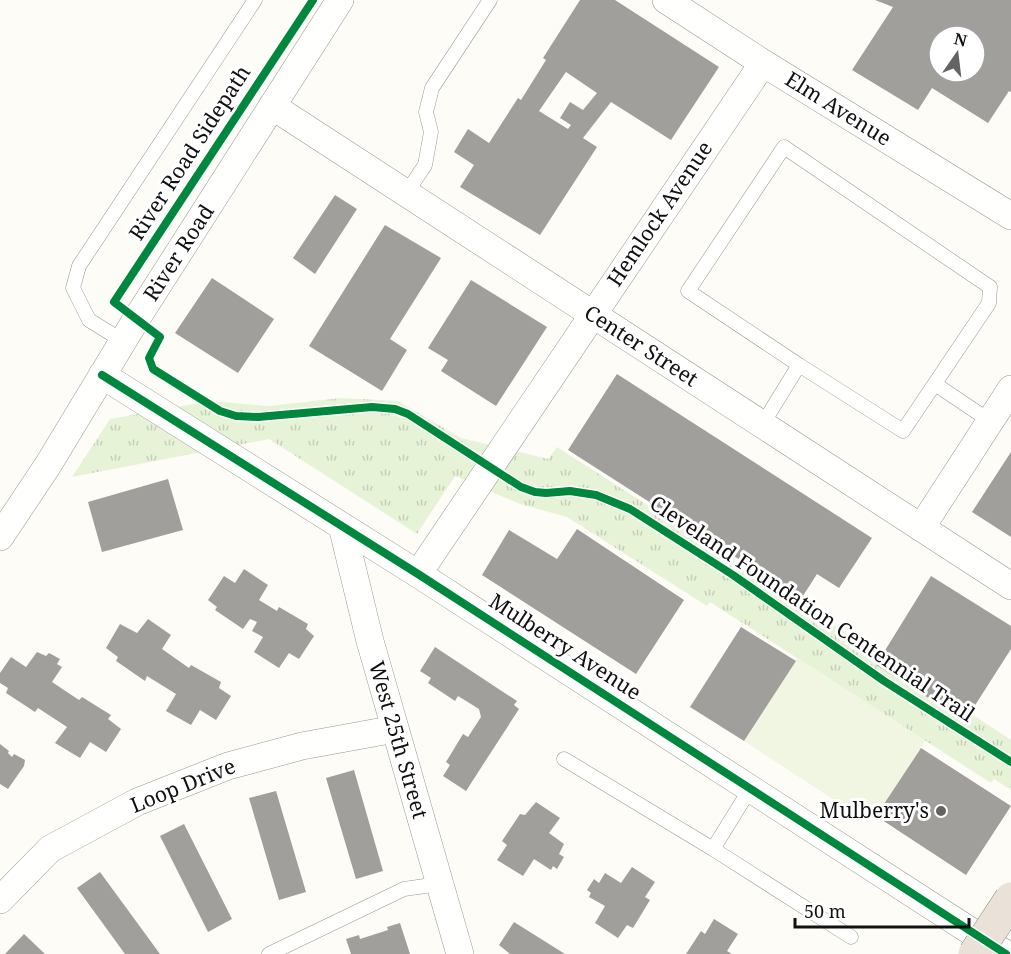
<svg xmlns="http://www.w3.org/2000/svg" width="1011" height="954" font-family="'Noto Serif',serif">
<defs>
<pattern id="grass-tufts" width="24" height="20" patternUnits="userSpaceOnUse" patternTransform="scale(1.5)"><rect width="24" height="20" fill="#e7f3d7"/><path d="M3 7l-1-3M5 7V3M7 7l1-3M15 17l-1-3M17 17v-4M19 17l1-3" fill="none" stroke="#c5cfb8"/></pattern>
</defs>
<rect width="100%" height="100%" fill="#fdfcf7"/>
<!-- grass -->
<path fill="url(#grass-tufts)" d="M341,398L398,401L461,438L548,459L557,447L854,638L849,647L965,721L970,713L1011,740V790L994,779L991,783L710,602L707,606L567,517L520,504L455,476L417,534L269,439L72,477L110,419L211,401L269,406Z"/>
<!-- pitch -->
<path fill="#f0f6e1" d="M798,658L925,741L876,816L868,822L744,741Z"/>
<!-- building -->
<path fill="#a19f9c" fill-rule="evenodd" d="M580,0H615L719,67L671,140L611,102L583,138L597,147L540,235L460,187L474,165L454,152L468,129L489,143L518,98L521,100L546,60L543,58ZM566,72L597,93L583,110L570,102L560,118L571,125L568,129L539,111Z
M875,0H1011V92L1009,91L988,123L932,88L918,110L852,70L893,7ZM939,36H975V72H939Z
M335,195L357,209L315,274L293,258Z
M385,225L441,258L390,339L407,350L382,391L309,346Z
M212,278L274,319L238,373L175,333Z
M471,280L547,327L496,406L441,371L448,360L428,348Z
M617,374L872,538L839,588L817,574L801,599L568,450Z
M1011,452V537L972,512Z
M168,479L183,530L102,552L88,502Z
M577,529L684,600L636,674L482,575L509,530L557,559Z
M244,569L268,585L259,600L277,611L279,607L308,624L306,629L314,636L299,659L289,653L279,668L254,652L263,637L252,631L257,622L250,619L243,629L215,610L217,607L208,600L224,576L235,583Z
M931,576L1011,626V649L965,721L876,665Z
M148,619L171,635L162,649L189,668L191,665L221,682L219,688L231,696L216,720L200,710L191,725L166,711L176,694L147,676L145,681L116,661L118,657L106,648L120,624L137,633Z
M741,627L796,661L744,741L690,707Z
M435,647L517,701L514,705L519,709L466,791L443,776L450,765L446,762L463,734L468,737L481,717L479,709L458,696L455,701L428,683L431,678L420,671Z
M37,652L46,656L49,653L60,659L57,664L62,667L52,682L79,700L82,697L111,715L108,719L121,729L106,752L90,742L80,758L55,743L67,727L38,708L35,712L6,693L8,688L0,683V673L11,657L26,667Z
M0,744L9,751L8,753L12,757L14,754L25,760L24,766L8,789L0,784Z
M921,748L1011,806L966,875L876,816Z
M354,770L383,871L356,879L326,778Z
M276,791L306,892L279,900L249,798Z
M536,802L560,818L549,833L564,844L559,854L564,857L557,869L553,866L551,870L534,859L523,876L497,860L507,845L502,841L520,814L525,815Z
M184,824L232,919L208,932L160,836Z
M632,867L655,882L645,897L650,900L633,928L627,925L618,938L595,923L605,906L589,897L591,893L587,890L594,879L599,883L605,873L621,883Z
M100,872L160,954H125L77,888Z
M714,919L738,934L727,951L732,954H686L701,931L705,934Z
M514,922L565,954H510L499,945Z
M400,923L410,954H351L346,939L359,935L360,939L388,930L387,927Z
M24,934L45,954H5Z"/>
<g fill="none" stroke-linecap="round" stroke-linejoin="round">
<defs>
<path id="service" d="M407,192L425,165L431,132L426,112L432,88L490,0
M123,341L89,320L73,288L79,266L255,0
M935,384L990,421
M762,425L799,365L903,431L989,303L990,287L784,147L688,291L799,365
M564,759L713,849L750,789
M713,849L851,937
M269,954L404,889L439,884"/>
<path id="minor" d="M666,0L763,63L1011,216
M272,106L1011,586
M102,375L418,574L1006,954
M342,526L370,641L460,954
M921,528L1011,389
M0,537L48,465L137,318L340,0
M418,574L763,63
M0,900L50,849L137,802L228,766L302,746L395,729"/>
</defs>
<!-- service casing -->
<use href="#service" stroke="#979795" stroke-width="15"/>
<!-- minor casing -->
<use href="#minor" stroke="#979795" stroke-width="28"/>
<!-- service -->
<use href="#service" stroke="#fffffe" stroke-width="14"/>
<!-- minor -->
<use href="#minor" stroke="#fffffe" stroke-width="27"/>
<defs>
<path id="motorway-bridge" d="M975,954L1011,899"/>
</defs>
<!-- motorway-bridge casing -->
<use href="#motorway-bridge" stroke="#858482" stroke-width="34" stroke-linecap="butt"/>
<!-- motorway-bridge -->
<use href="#motorway-bridge" stroke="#eae1d8" stroke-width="33"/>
<defs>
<path id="cycleway" d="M313,0L114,302L160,337L149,358L153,369L220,411L236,416L258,417L372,407L395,409L408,414L521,487L535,492L546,493L570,491L596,495L630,509L733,575L884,681L1011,762
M102,375L418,574L1006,954"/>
</defs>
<!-- cycleway casing -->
<use href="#cycleway" stroke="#fff" stroke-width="11"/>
<!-- cycleway -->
<use href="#cycleway" stroke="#00873e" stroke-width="8"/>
</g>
<!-- markers -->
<circle fill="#646362" stroke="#fff" stroke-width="2" cx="941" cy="811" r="6"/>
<g text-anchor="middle" stroke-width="6" stroke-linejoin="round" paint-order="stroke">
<!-- street labels -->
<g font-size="21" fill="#111" stroke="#fff">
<text transform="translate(838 109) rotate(32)" y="7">Elm Avenue</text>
<text transform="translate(190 153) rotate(-57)" y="7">River Road Sidepath</text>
<text transform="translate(660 214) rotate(-56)" y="7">Hemlock Avenue</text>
<text transform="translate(179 253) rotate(-57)" y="7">River Road</text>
<text transform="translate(641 346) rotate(33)" y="7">Center Street</text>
<text transform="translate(812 609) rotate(34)" y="7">Cleveland Foundation Centennial Trail</text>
<text transform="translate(565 647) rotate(33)" y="7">Mulberry Avenue</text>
<text transform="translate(398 740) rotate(74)" y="7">West 25th Street</text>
<text transform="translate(183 786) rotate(-22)" y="7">Loop Drive</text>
</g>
<!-- poi labels -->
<g font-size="21" fill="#111" stroke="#fff" text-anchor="end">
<text x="929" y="818">Mulberry's</text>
</g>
</g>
<!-- north arrow -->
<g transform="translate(957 54) rotate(14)"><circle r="28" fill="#ffffff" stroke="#a0a0a0" stroke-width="1.5"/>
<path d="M0-4.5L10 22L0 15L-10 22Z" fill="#646362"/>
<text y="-9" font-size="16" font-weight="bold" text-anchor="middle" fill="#111111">N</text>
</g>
<!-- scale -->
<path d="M795 918v9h174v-9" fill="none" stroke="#111111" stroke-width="3"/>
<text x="804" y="918" font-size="18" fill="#111111" stroke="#ffffff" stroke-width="4.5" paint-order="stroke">50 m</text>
</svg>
